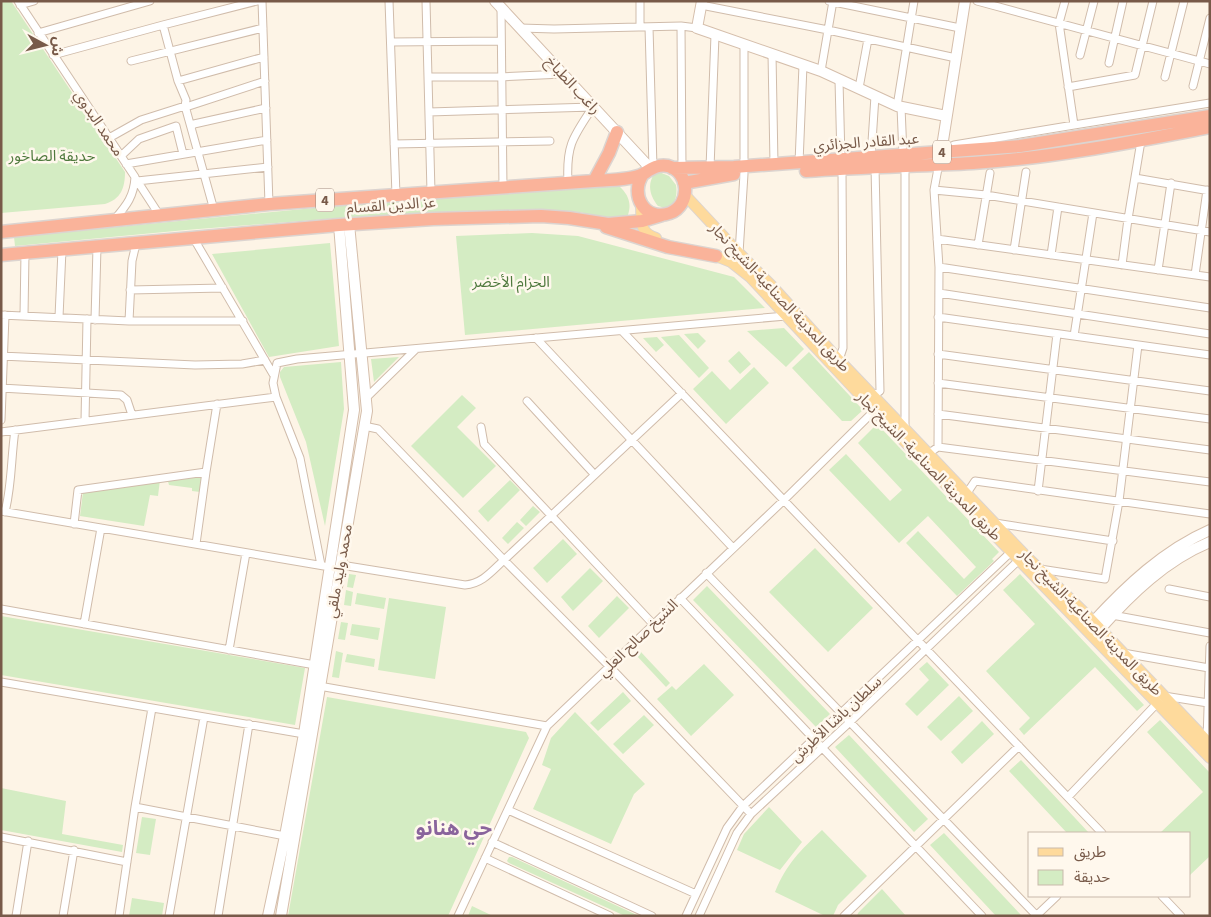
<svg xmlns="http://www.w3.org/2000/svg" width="1211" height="917" font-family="'Source Sans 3','Noto Sans Arabic',sans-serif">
<rect width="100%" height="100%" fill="#fdf4e6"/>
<!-- green -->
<path fill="#d4ecc3" d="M1,1H11L125,172C125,188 121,199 105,204L1,213Z
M659,172L669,176L676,185C678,197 674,212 658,206C650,196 647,185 654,174Z
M619,186C628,194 632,203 628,215L614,221L580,212L520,210L353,217L186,230L15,246L14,237L397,200Z
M532,233L578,236L734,277L765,308L465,335L456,236Z
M330,243L339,346L269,357L212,254Z
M784,328L804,349L786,367L747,331Z
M698,333L706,341L698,349L684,334Z
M679,335L709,368L699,378L661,337Z
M657,337L664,345L656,352L643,338Z
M739,351L751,364L740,374L728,361Z
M809,352L863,410L851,421H842L792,368Z
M399,357L374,382L371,359Z
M341,362L344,409L325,526L306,442L280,377V372L284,367Z
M754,367L769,383L726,424L693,389L712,371L730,390Z
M462,395L476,408L457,427L496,466L463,498L411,446Z
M877,424L999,552L992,559L994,561L957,596L906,543L918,531L964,579L976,567L928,516L899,543L829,470L846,454L890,501L902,490L858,443Z
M201,475L202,476L200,492L192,491V488L169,485L167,478Z
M160,480L158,496L150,495L144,526L80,516L83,492Z
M510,480L520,490L488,522L478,511Z
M533,506L540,512L526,526L520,520Z
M517,522L524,528L508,544L502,538Z
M563,539L577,554L547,583L533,568Z
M815,548L873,608L828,652L769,592Z
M590,568L603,581L573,611L561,597Z
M349,574L356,575L353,588L347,587Z
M1020,574L1144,705L1137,711L1095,667L1024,735L1019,729L1030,718L986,671L1035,624L1003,590Z
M707,586L830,714L816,727L693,600Z
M346,590L353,592L351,606L344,605Z
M357,593L386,598L384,609L355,604Z
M617,596L629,608L599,638L588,626Z
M389,598L446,607L435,679L378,670Z
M1,616L305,668L295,725L1,675Z
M341,622L348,623L345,640L338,639Z
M352,624L380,628L378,640L350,635Z
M336,651L343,653L339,678L332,677Z
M640,651L670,683L666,687L636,655Z
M347,654L375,659L374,667L345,662Z
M927,662L949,685L917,716L905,704L929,680L919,669Z
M704,664L734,695L691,736L657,699L672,686L676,690Z
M623,692L631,701L598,731L590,723Z
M959,696L973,711L941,741L927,727Z
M327,697L526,732L529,738L448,916H288Z
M575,712L645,784L634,794L611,844L533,809L551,769L542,765L551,738Z
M644,715L654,725L623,754L613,744Z
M1160,720L1210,773V856L1190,875V833H1160L1203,792L1147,732Z
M982,721L994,734L962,764L951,752Z
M849,735L928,819L914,832L835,747Z
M1021,760L1089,833H1067L1009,771Z
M1,788L66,801L62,834L123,845L122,852L1,830Z
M769,807L802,842L780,870L737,850L744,834Z
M142,817L156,819L150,855L136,853Z
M822,830L867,876L838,905L833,916H825L775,892C787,863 800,851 822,830Z
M944,833L1021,915V916H996L930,845Z
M509,857H512L639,916H625L509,863L507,861Z
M882,889L906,916H857L858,913Z
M132,898L164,903L162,916H129Z
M472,906L493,916H468Z"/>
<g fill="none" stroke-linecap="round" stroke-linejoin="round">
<defs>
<path id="street" d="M18,1L135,177C134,196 127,205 114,220
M262,1L269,204
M389,1L396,195
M426,1L431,192
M640,1V27
M829,1L960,28
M977,1L1210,64
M20,5L34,1
M701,5L828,30L956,58
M501,8L503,188
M163,25L178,81L186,100L185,106L214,210
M681,26L682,168
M649,27L653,167
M520,28L554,29L681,26L697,28
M38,33L150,1
M391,42L501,41
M772,54L774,164
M53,55L163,25L257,1
M1080,55L1094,1
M131,61L263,28
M1109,63L1123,1
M821,71L833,1
M428,77H500L563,74
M1165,77L1184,1
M839,80L841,159
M178,81L264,57
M1193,86L1210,18
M1068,87L1135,75L1153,1
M859,88L868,39
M897,106L914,1
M901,107L903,155
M429,112L593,107
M1074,125L1210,103
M191,127L194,124L266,108
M109,138L141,120L185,106H189L265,81
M394,144L550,141
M954,145L1074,125L1059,23L1065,1
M121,156L139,139L176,126L183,154
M871,157L875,96
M799,163L803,65
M126,164L267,140
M744,167V45
M710,168L715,35
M1135,178L1210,191
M136,179L160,216
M137,181L268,167
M568,182C566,145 573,137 593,107
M934,190L986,195L1210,232
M194,239L273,374
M937,239L1210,277
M978,245L990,173
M1014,250L1026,172
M739,253L744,174
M1051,255L1058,207
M1122,265L1128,219L1141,141
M939,267L1210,308
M1158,270L1171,183
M1195,275L1207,190
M130,290L223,288
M939,293L1210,334
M1,315L129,321H243
M24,316L25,253
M59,317L62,250
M938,317L1210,355
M95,320L97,247
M129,321L132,261L136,244
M623,332L1102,833
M1074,336L1093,213
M536,338L733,548
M938,354L1210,391
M1,356L195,365L242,364L265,360
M839,360L843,348L842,169
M938,383L1210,419
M1,388L121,395L127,400L132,415
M873,396L880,391L875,167
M366,398L416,349
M527,401L594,474
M938,414L1210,450
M1,420L5,315
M85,421L87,319
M364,426L378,429L504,560L609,666L751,814
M481,427L484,444L653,624
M905,429V165
M1,432L276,397
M938,447L939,267L934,190L939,163
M928,454L938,447L1210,482
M1038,491L1057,334
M967,493L975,481L1210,514
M1,511L324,566
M5,512C12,485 11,457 15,430
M995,523L1113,541
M74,524L78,490L206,472
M196,544L206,472L217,404
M321,565L300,458L276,397L273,383L277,363L297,359L786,316
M341,565L465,585C482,584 492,571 504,560L682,393
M1040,569L1105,579L1119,501L1138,345
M706,573L1037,916
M1169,589L1210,597
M680,598L982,916
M1,609L315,665
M1112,615L1210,633
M84,624L101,528
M229,650L246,553
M1123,653L1209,668
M1,682L304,734
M319,686L547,726
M1207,740L1210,646
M1068,797L1164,696L1208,703
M135,807L285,836
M508,810L696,894
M1,837L127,862
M492,842L652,916
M485,858L610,916
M1162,896L1181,916
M16,916L28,841
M63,916L74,850
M119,916L135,807L152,708
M169,916L204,717
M218,916L249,724
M458,916L547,726L784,500L877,408
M686,916L727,828L743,806L1013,550
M699,916L737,833L751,814L850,722L1021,558
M844,916L1019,746
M1036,916L1057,896"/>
<path id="secondary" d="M495,1L650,168
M702,1L697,28L821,71L897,106L946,116
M941,153L965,1
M1093,622C1126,586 1164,550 1210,530
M1100,629C1131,594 1166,560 1210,542
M268,916L285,836L304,734L354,410L339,225
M281,916L367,411L349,224"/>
<path id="primary" d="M685,195L739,253L773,287L839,360L905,429L1024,554L1087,615L1210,744
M641,204C642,220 638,232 656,238
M711,254L731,262L750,277L875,411L1210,758"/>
<path id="highway" d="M672,168L734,167L1020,146L1210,116
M806,171C862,167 918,166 973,163C1053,158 1132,142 1210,127
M594,181L609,153L617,132
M684,183L734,174
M606,227L668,247L716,256
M1,232L269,204L594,181C607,180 632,180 643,174C651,169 657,164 668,166C690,172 691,205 670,213C645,222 629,195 643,174
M1,255L339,225L433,219L541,216L569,218L608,224L642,221L662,215"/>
</defs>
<!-- street casing -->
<use href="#street" stroke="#d0bcab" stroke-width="9"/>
<!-- secondary casing -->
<use href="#secondary" stroke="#d5beab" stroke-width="12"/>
<!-- primary casing -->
<use href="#primary" stroke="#dcd4d0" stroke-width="12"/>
<!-- highway casing -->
<use href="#highway" stroke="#dcd4d0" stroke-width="15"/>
<!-- street -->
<use href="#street" stroke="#fff" stroke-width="7"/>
<!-- secondary -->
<use href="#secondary" stroke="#fff" stroke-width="10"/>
<!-- primary -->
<use href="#primary" stroke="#feda9c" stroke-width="10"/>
<!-- highway -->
<use href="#highway" stroke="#fab39a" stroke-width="12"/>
</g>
<g text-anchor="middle" stroke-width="5" stroke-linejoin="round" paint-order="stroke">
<!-- shield labels -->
<g fill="#fff8ed" stroke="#a0897a" stroke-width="1">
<rect x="933" y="140.5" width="18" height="23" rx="4"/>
<rect x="316" y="188.5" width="18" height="23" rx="4"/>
</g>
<g font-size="14" font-weight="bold" fill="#785a49">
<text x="942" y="157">4</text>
<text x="325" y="205">4</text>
</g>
<!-- street labels -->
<g font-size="15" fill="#785a49" stroke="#fff8ed">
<text transform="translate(573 85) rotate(47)" y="5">راغب الطباخ</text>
<text transform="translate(99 123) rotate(56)" y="5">محمد البدوي</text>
<text transform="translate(866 142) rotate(-4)" y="5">عبد القادر الجزائري</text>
<text transform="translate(391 205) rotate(-4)" y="5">عز الدين القسام</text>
<text transform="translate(780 297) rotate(47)" y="5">طريق المدينة الصناعية-الشيخ نجار</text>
<text transform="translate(929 466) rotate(46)" y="5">طريق المدينة الصناعية- الشيخ نجار</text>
<text transform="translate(339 571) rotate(-80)" y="5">محمد وليد ملقي</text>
<text transform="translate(1091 622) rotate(46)" y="5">طريق المدينة الصناعية-الشيخ نجار</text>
<text transform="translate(638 638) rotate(-44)" y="5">الشيخ صالح العلي</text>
<text transform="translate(836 719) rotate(-43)" y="5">سلطان باشا الأطرش</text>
</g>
<!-- park labels -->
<g font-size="15" fill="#4f793d" stroke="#fff8ed">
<text x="52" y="161">حديقة الصاخور</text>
<text x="511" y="287">الحزام الأخضر</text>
</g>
<!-- district labels -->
<g font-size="20" font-weight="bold" fill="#89649c" stroke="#fff8ed">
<text x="454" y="835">حي هنانو</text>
</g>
</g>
<!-- border -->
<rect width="1211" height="917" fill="none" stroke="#785a49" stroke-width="5"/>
<!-- legend -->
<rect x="1028" y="832" width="162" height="65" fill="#fff8ed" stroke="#c9b9ab"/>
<rect x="1038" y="848" width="25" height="8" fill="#feda9c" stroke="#c9b9ab"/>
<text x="1074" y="857" font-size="15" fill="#785a49">طريق</text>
<rect x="1038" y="870" width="25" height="15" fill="#d4ecc3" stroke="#c9b9ab"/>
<text x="1074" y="882" font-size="15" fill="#785a49">حديقة</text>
<!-- north arrow -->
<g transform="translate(45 45) rotate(97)" stroke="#fff8ed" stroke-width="4" paint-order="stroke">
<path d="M0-4L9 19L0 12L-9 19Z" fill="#785a49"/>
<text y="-8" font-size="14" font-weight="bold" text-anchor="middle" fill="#785a49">ش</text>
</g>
</svg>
